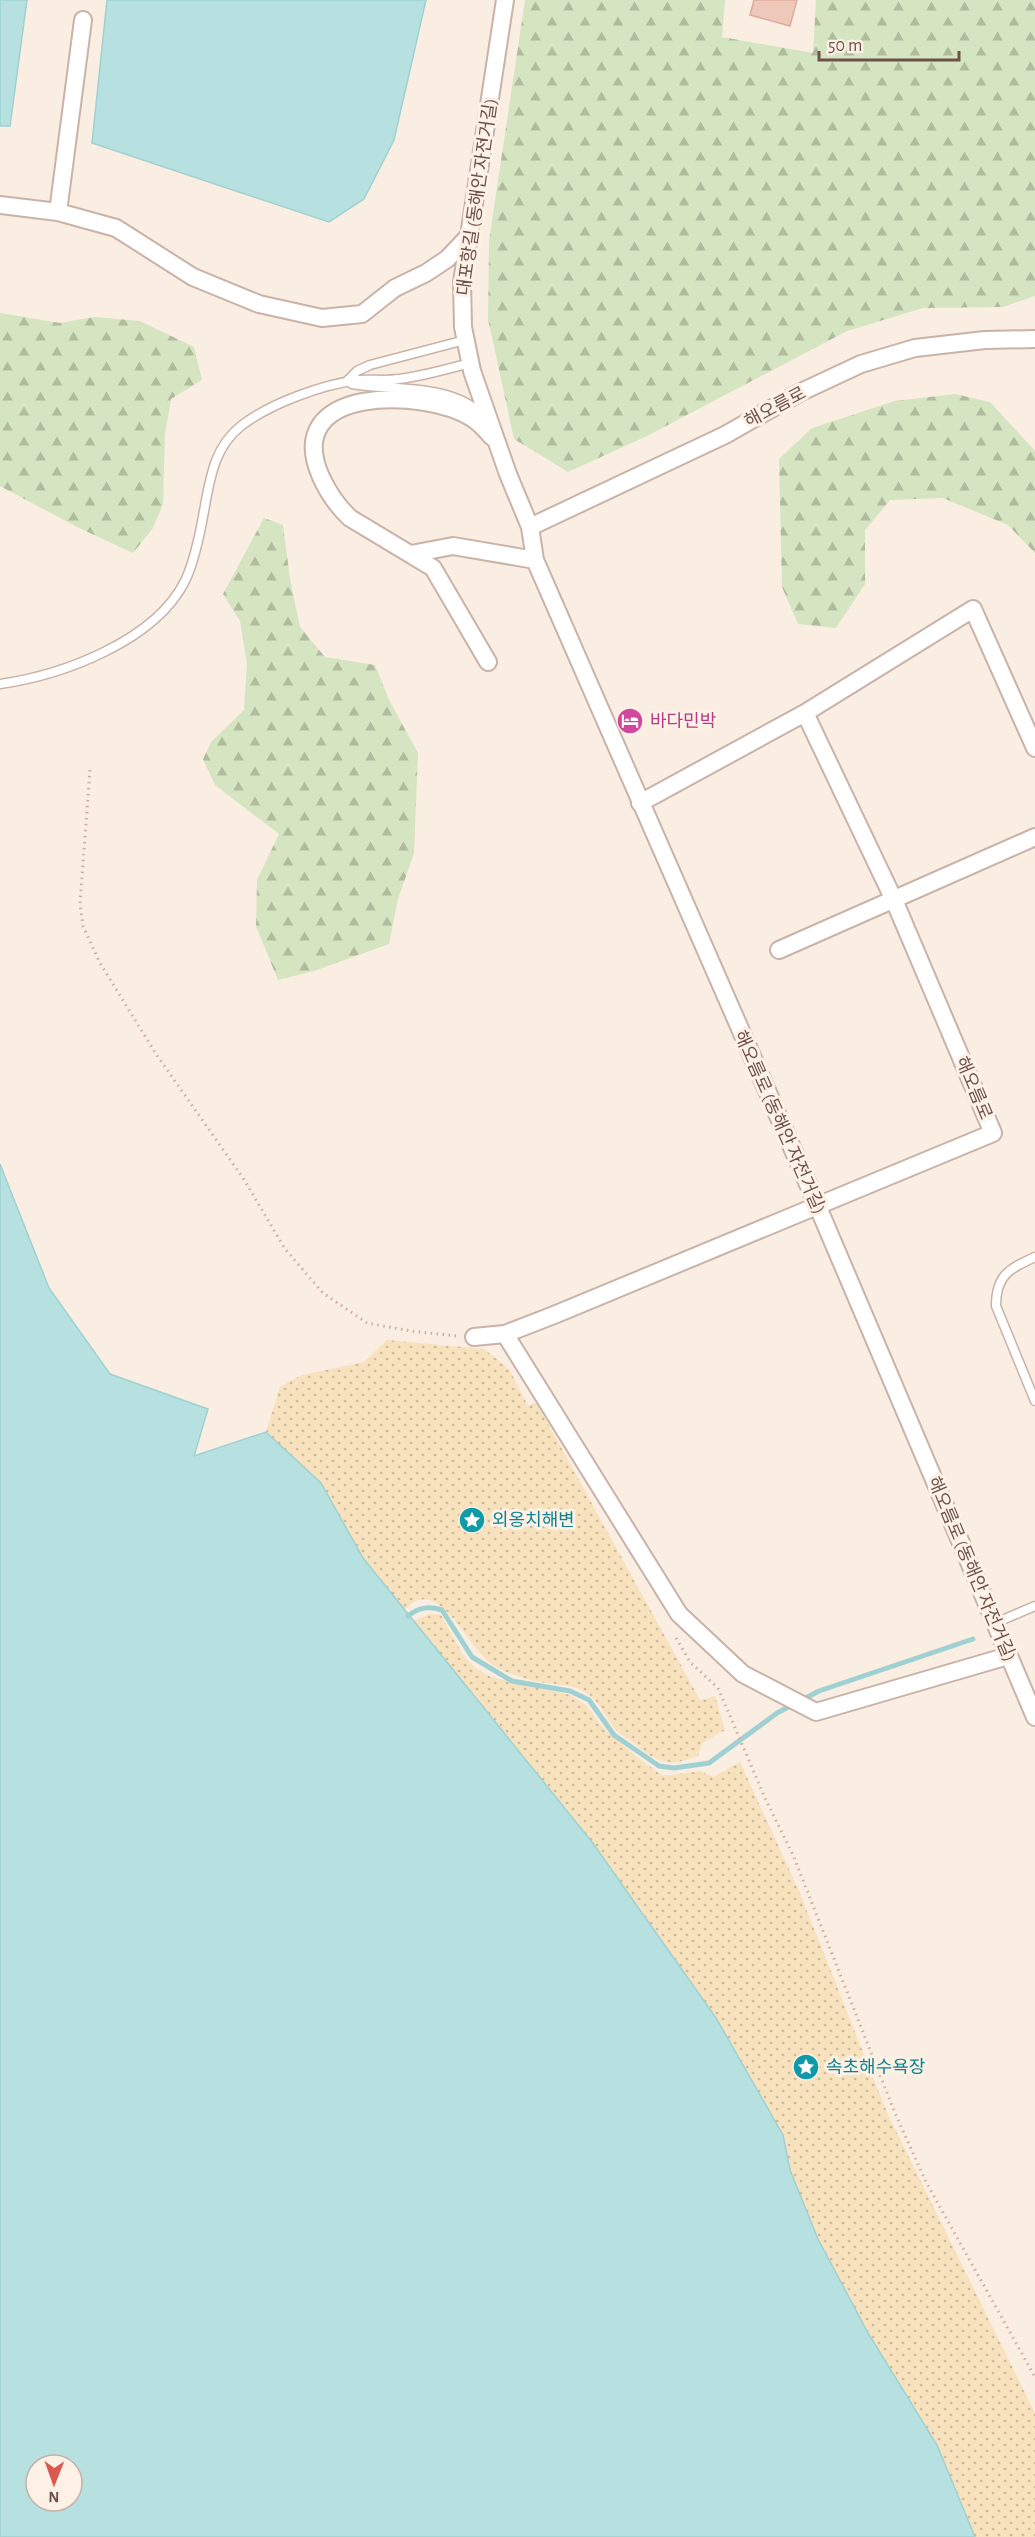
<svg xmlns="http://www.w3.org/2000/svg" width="1035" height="2537" font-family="'Alegreya Sans','Noto Sans KR',sans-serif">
<defs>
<pattern id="forest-firs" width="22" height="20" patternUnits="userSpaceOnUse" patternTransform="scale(1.5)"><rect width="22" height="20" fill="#d5e5c1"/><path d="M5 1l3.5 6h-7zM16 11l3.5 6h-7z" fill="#b1bc9f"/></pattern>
<pattern id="sand-dots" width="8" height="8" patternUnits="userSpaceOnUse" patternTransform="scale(1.5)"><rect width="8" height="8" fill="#f7e2bd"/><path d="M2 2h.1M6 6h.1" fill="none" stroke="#ccba9c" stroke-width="1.8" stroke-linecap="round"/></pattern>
</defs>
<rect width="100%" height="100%" fill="#faede1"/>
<!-- forest -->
<path fill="url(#forest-firs)" d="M525,0H725L722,37L813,53L816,0H1035V296L1003,307L923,308L847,331L647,436L568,472L514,439L488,319L489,241Z
M0,313L60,323L94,317L140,321L194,347L202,380L171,399L165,434L163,504L153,528L133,553L77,527L0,486Z
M955,394L990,402L1035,451V553L1008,525L943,498L890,500L865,530V584L836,628L798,624L782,587L779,459L812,428L895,401Z
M264,518L283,525L290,579L300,627L325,657L375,665L389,700L418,753L414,853L398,899L389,944L314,971L278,980L256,926L257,880L279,834L215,785L203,759L211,742L244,710L247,664L240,621L223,594Z"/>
<!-- sand -->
<path fill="url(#sand-dots)" d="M387,1340L484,1349L509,1369L528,1406L536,1402L700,1700L715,1696L725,1730L702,1743L698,1756C669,1767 659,1764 636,1745C629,1739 620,1735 614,1728C606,1717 600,1703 589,1695C575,1683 558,1686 541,1682C524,1679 504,1673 490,1663C466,1645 437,1571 404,1611L363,1558L321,1483L266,1432L280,1387L302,1375L364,1362Z
M430,1614L441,1615L463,1655L475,1668L491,1677L570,1695L586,1705L604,1729L638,1758L662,1775H672L700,1771L713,1777L740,1762L799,1891L888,2115L1035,2413V2537H975L818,2239L790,2170L783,2135L716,2018L592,1842L412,1621Z"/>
<!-- water -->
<path fill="#b7e1e1" stroke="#9fd1d2" stroke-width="1.5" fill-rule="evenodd" d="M0,0H27L10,126H0Z
M107,0H426L394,140L364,199L329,222L92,143Z
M0,1164L49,1288L110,1374L208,1409L194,1456L266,1432L321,1483L363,1558L592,1842L716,2018L783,2135L790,2170L818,2239L868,2333L937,2445L975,2537H0ZM36,2465H72V2501H36Z"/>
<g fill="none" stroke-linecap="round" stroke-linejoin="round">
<!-- stream -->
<path stroke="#9fd1d2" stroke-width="5" d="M408,1616C419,1607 429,1606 442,1610L472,1657L512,1681L570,1691L589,1700L614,1735L659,1766L674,1768L709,1763L777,1713L794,1704
M802,1700L819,1691L973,1639"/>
</g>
<!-- building -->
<path fill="#edc8bb" stroke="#deac9c" stroke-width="1.5" d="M754,0H797L790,26L750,15Z"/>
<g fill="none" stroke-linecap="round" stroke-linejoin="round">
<defs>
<path id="lane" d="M346,382L357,371L370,365L465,340
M352,384C394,391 450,383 483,415
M0,684C63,675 155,641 185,581C195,560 200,534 204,511C210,479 214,447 241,426C269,404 323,384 359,380C372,379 386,381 399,379C423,376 447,369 470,363
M1035,1257C1009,1269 996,1275 996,1306L1035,1401
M995,1623L1035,1606"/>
<path id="street" d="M505,0L462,282L463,327L472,371L508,474L530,527L535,560L818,1207L1035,1717
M0,205L58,212L116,228L193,277L259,304L322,318L362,314L395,288L426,273L447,259L468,237
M58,212L83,20
M530,527L725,435L799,393L861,364L915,348L985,340L1035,339
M411,554L453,546L535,560
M488,662L433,568L350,518C338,507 328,492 321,477C280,385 424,388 472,418C480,423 486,430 492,437
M640,803L805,713L973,609L1035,748
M779,950L1035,837
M505,1334L679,1614L743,1674L816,1712L1008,1656
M474,1337L505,1334L554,1315L993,1133L894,900L805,713"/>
</defs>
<!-- lane casing -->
<use href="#lane" stroke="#c9b3a9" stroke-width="11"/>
<!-- street casing -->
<use href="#street" stroke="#c9b3a9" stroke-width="20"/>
<!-- path -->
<path stroke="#d1ab9f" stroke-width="3" stroke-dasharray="1.5 4.5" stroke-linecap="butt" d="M90,770L80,904L83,926L100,963L156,1054L245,1181L285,1249L323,1293L367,1323L411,1331L457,1336
M676,1638L690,1662L718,1688L765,1798L793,1855L895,2113L926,2182L1035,2377"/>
<!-- lane -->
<use href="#lane" stroke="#fff" stroke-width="8"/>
<!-- street -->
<use href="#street" stroke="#fff" stroke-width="16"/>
</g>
<!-- icons -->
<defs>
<symbol id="hotel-disc" viewBox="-11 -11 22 22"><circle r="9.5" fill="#d1479c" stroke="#fdf1e6"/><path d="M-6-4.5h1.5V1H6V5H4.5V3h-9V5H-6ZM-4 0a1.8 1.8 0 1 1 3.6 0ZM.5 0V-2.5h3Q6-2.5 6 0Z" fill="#fff"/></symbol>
<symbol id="sight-disc" viewBox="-11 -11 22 22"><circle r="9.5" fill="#0f9aa8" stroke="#fdf1e6"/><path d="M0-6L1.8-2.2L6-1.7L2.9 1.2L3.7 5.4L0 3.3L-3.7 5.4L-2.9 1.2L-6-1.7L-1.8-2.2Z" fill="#fff"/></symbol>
</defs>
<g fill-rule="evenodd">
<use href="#hotel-disc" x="615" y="706" width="30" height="30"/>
<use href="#sight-disc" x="457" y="1505" width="30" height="30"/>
<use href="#sight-disc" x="791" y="2052" width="30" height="30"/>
</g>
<g text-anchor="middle" stroke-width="6" stroke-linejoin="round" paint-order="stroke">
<!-- street labels -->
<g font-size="18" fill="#6e524a" stroke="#fdf1e6">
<text transform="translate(477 197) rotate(-82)" y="6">대포항길 (동해안 자전거길)</text>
<text transform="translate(775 407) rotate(-28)" y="6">해오름로</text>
<text transform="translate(974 1088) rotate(67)" y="6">해오름로</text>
<text transform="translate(780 1122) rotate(66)" y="6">해오름로 (동해안 자전거길)</text>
<text transform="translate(972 1569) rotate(67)" y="6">해오름로 (동해안 자전거길)</text>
</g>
<!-- hotel labels -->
<g font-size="18" fill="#b23c85" stroke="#fdf1e6" text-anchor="start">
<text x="650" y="727">바다민박</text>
</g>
<!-- culture labels -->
<g font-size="18" fill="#0d838f" stroke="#fdf1e6" text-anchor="start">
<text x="492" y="1526">외옹치해변</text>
<text x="826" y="2073">속초해수욕장</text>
</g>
</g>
<!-- north arrow -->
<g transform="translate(54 2483) rotate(181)"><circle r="28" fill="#fdf1e6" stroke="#c4b1a8" stroke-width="1.5"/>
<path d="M0-4.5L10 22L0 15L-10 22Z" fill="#db5a4f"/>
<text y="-9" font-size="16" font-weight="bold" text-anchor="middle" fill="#6e524a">N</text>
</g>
<!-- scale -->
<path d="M819 51v9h140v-9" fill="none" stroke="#6e524a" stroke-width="3"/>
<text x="828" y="51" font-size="18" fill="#6e524a" stroke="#fdf1e6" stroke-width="4.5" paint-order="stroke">50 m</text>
</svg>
